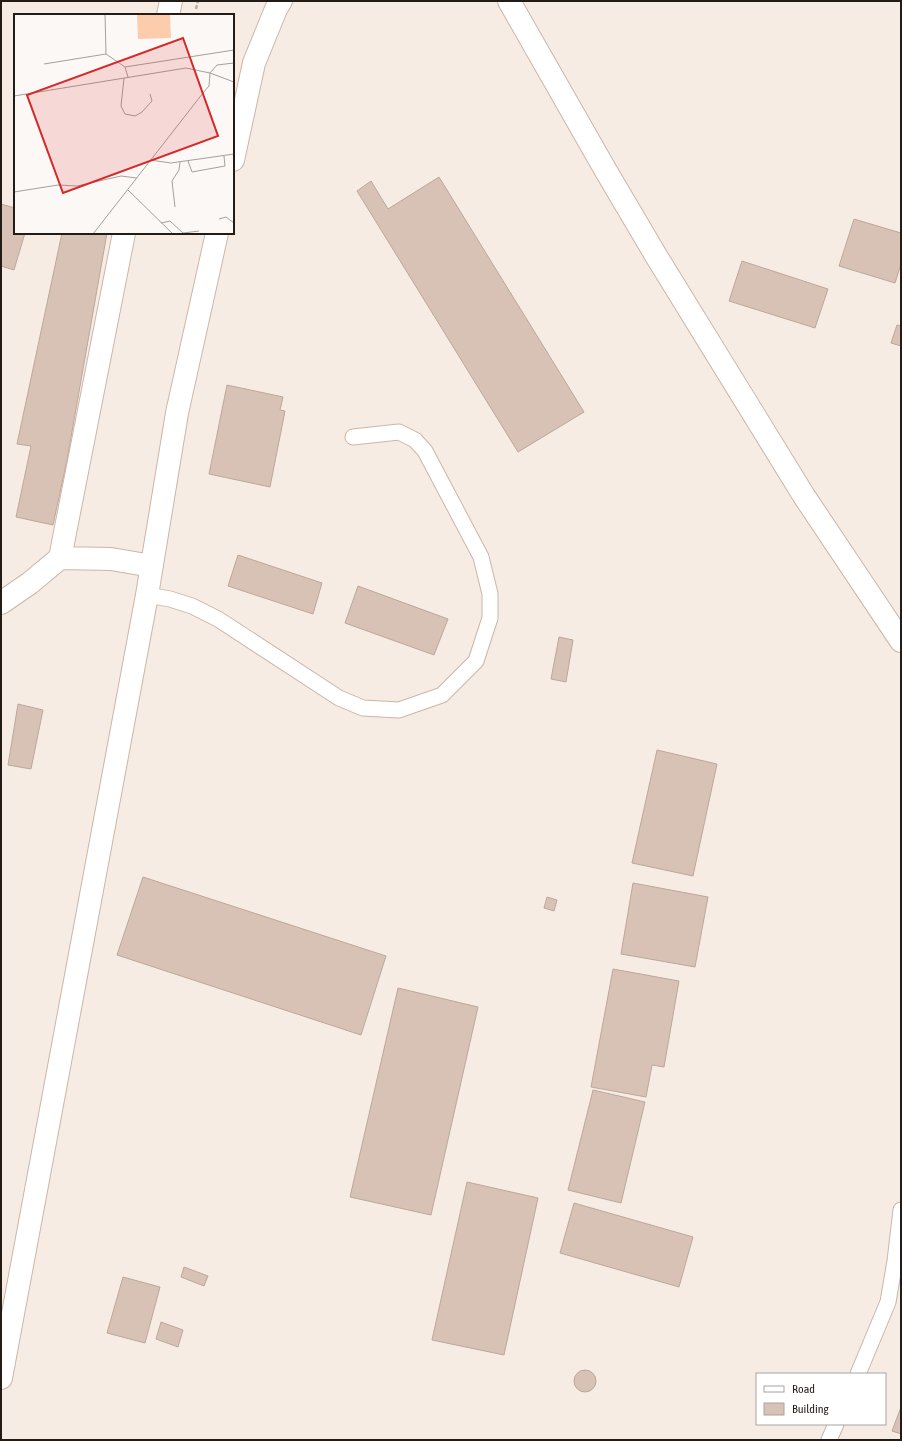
<svg xmlns="http://www.w3.org/2000/svg" width="902" height="1441" font-family="'Asap Condensed',sans-serif">
<rect width="100%" height="100%" fill="#fcf8f5"/>
<!-- built -->
<path fill="#f7ece4" fill-rule="evenodd" d="M1,1H901V1440H1ZM15,15H233V233H15ZM757,1374H885V1424H757Z"/>
<!-- building -->
<path fill="#d7c2b5" stroke="#bca89a" d="M439,177L584,412L518,452L357,191L371,181L388,209Z
M1,204L15,208V233H25L14,270L1,266Z
M854,219L901,233V264L895,283L839,266Z
M62,233H107L67,460L53,525L16,517L31,446L17,444Z
M742,261L828,289L815,328L729,301Z
M897,325L901,326V346L891,343Z
M227,385L283,397L280,410L285,411L270,487L209,474Z
M238,555L322,583L313,614L228,586Z
M358,586L448,619L434,655L345,623Z
M559,637L573,640L566,682L551,679Z
M18,704L43,710L31,769L8,765Z
M657,750L717,764L693,876L632,863Z
M143,877L386,956L361,1035L117,955Z
M633,883L708,897L695,967L621,954Z
M547,897L557,900L554,911L544,908Z
M613,969L679,981L664,1067L652,1065L646,1097L591,1087Z
M398,988L478,1007L431,1215L350,1197Z
M593,1090L645,1102L621,1203L568,1190Z
M467,1182L538,1198L504,1355L432,1340Z
M574,1203L693,1237L679,1287L560,1253Z
M184,1267L208,1276L204,1286L181,1277Z
M123,1277L160,1287L145,1343L107,1333Z
M161,1322L183,1330L178,1347L156,1339Z
M574 1381a11 11 0 1 1 22 0a11 11 0 1 1-22 0Z
M901,1407V1434L892,1431Z"/>
<g fill="none" stroke-linecap="round" stroke-linejoin="round">
<defs>
<path id="service" d="M147,595L170,599L192,606L218,619L339,698L363,708L399,710L442,695L476,661L490,618V594L481,557L425,451L415,440L399,432L353,437
M858,1374L888,1302L895,1261L901,1210
M829,1440L836,1424"/>
<path id="minor" d="M509,1L606,171L658,259L804,496L901,641
M168,15L171,1
M233,160L254,63L276,9L281,1
M60,558L124,233
M1,603L30,583L60,558L111,559L152,566
M1,1378L147,595L177,413L217,233"/>
</defs>
<!-- service casing -->
<use href="#service" stroke="#cab6a8" stroke-width="17"/>
<!-- minor casing -->
<use href="#minor" stroke="#cab6a8" stroke-width="24"/>
<!-- path -->
<path stroke="#b4afab" stroke-width="2.5" stroke-dasharray="4 2" stroke-linecap="butt" d="M196,9L198,1"/>
<!-- service -->
<use href="#service" stroke="#fff" stroke-width="15"/>
<!-- minor -->
<use href="#minor" stroke="#fff" stroke-width="22"/>
</g>
<!-- overview -->
<g transform="translate(14 14)">
<rect width="220" height="220" fill="#fcf8f5"/>
<path d="M123,0H156L157,24L124,25Z" fill="#fdccac"/>
<path fill="none" stroke="#a5a09c" stroke-width="1" d="M91,0L92,40L111,53L114,63M30,50L92,40M111,53L220,36M110,64L107,92L111,100L121,102L128,98L138,87L136,80M0,82L172,54L196,59L203,51L220,49M136,146L157,149L220,140M174,147L178,158L211,152L210,142M114,176L159,220M0,178L44,171L63,172L107,162L123,164M161,193L158,167L165,156L166,148M205,205L212,203L220,209M147,209L156,207L169,219L185,217M79,220L189,79L195,72L196,59L220,68"/>
<path fill="#d62828" fill-opacity="0.15" stroke="#d62828" stroke-width="2" d="M169,24L204,122L49,179L13,81Z"/>
<rect width="220" height="220" fill="none" stroke="#231b16" stroke-width="2"/>
</g>
<!-- border -->
<rect width="902" height="1441" fill="none" stroke="#231b16" stroke-width="4"/>
<!-- legend -->
<rect x="756" y="1373" width="130" height="52" fill="#ffffff" stroke="#a7a4a2"/>
<rect x="764" y="1386" width="20" height="6" fill="#ffffff" stroke="#a7a4a2"/>
<text x="792" y="1393" font-size="12" fill="#231b16">Road</text>
<rect x="764" y="1403" width="20" height="12" fill="#d7c2b5" stroke="#a7a4a2"/>
<text x="792" y="1413" font-size="12" fill="#231b16">Building</text>
</svg>
